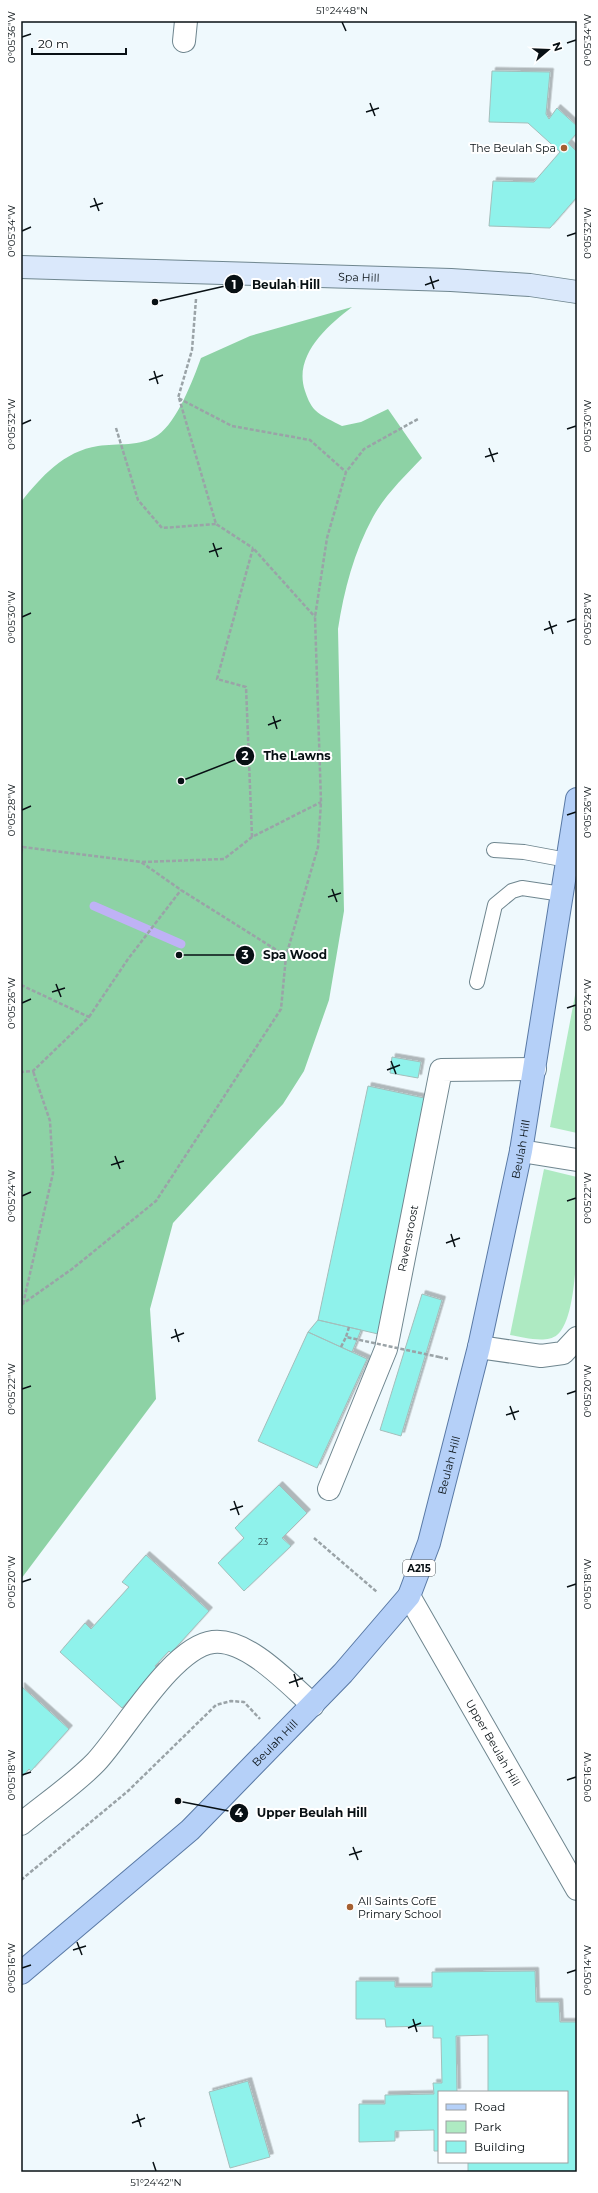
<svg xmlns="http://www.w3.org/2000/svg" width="598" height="2193" font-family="Montserrat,sans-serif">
<defs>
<filter id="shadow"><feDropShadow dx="3.5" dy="-3.5" stdDeviation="0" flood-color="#0004"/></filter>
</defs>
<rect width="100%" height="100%" fill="#eff9fd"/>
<!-- green -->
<path fill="#aeeac2" d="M577,985V1133L550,1127Z
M544,1169L577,1177C577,1209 581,1316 557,1335C546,1344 523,1337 510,1335Z"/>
<!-- forest -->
<path fill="#8dd2a5" d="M352,307C327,326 293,356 305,391C307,397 310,405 315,410C322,417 333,421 342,426L361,422L388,409L422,458C405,476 385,495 373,517C354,552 344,590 338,629L344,911L329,1000L304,1071L283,1104L173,1223L150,1309L156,1399L21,1579V502C41,477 64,451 98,446C117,443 141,447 158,435C177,422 193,380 201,358L250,336Z"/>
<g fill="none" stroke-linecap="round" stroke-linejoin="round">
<!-- stream -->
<path stroke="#bfb2f5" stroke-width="9" d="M94,906L181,944"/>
</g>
<!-- building -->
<path fill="#8ff2eb" stroke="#a3bebb" filter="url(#shadow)" d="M492,71L550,72L546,114L549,119L557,108L577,126V133L568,143L577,152V197L550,228L489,226L493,181L534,182L560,152L528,123L489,122Z
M392,1057L421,1062L418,1078L390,1073Z
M368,1086L429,1099L378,1334L318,1320Z
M422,1294L442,1300L401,1436L380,1430Z
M318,1320L361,1330L352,1352L308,1332Z
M308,1332L367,1359L317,1468L258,1441Z
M279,1485L307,1513L282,1538L291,1546L244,1591L218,1563L244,1538L235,1528Z
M146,1555L209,1611L171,1653L169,1651L155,1666L157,1669L122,1708L60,1652L85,1623L91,1629L129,1587L122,1582Z
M21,1686L69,1729L31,1771L29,1769L21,1778Z
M535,1971L536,2002H559L560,2022H577V2172H468V2162H567V2092H488V2035L456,2036L457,2092H439V2151H434V2130L395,2131V2141L359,2142V2104H385V2095L434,2094L433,2083H442L441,2038H433V2026L386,2027L385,2019H356V1981H395V1987H432V1972Z
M248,2081L270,2157L230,2168L209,2092Z"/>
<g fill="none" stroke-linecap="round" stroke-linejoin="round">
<defs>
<path id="lane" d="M494,850L524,852L567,860
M477,982L495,905L512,891L522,888L562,894"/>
<g id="street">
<path d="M184,41L186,21"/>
<path d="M521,1151L577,1160"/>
<path d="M479,1347L541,1356L563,1353L577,1338"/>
<path id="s1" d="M329,1489L386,1349L441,1070L535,1069"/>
<path id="s2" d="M409,1596L577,1889"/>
<path d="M21,1824C44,1805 76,1783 96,1762C124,1732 172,1647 213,1642C247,1638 289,1684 313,1705"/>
</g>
<g id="secondary">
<path id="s3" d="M21,267L451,280L530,285L577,292"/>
</g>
<g id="primary">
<path id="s4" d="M21,1973L190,1830L343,1673L409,1596L429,1543L479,1347L521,1151L577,799"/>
</g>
</defs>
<!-- lane casing -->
<use href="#lane" stroke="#6f868f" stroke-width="16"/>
<!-- street casing -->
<use href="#street" stroke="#6f868f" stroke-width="24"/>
<!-- secondary casing -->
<use href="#secondary" stroke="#6f868f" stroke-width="24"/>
<!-- primary casing -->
<use href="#primary" stroke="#5979a5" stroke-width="24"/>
<!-- path -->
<path stroke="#9aa3a7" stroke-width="2.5" stroke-dasharray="4 2" stroke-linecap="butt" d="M196,299L192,350L178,398L232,426L310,440L346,472
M179,398L216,524L253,548
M116,428L138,500L162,528L216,524
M252,837L246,687L217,679L253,548L315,617
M21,853L23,847L141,862L181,890L286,956
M142,862L224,859L252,837L321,802
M21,985L89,1017L33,1071L21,1072
M89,1017L128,959L181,890
M23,1304L53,1173L50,1121L33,1071
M21,1305L72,1269L156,1201L281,1009L286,956L318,847L321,802L315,617L327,538L346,472L364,449L418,419
M341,1347L346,1337
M439,1357L448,1359
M314,1538L377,1592
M21,1880L128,1791L216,1705L231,1701L244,1702L260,1719"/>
<!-- lane -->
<use href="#lane" stroke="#fff" stroke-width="14"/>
<!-- street -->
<use href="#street" stroke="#fff" stroke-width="22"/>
<!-- secondary -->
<use href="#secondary" stroke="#dae8fb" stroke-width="22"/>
<!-- primary -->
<use href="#primary" stroke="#b5d0f8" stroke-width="22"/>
<!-- path-bridge -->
<path stroke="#9aa3a7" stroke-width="2.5" stroke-dasharray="4 2" stroke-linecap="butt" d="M349,1327L346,1337L439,1357"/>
</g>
<!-- ticks -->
<path fill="none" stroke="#081014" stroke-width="1.5" d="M342,22L346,31M22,37L31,34M567,43L576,40M370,103L375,116M366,112L379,108M94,198L99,211M90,207L103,203M22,231L31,227M567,236L576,233M430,276L434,289M425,285L439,280M154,371L158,384M149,380L163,375M22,424L31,420M567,429L576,426M489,448L494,462M485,457L498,453M213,543L218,557M209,552L222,548M22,617L31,613M549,621L553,634M567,622L576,619M544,630L557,625M273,716L277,729M268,725L281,720M22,810L31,806M567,815L576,812M332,889L337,902M328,897L341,893M56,984L61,997M52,992L65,988M22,1003L31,999M567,1008L576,1005M391,1061L396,1074M387,1070L400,1065M115,1156L120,1169M111,1165L124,1161M22,1196L31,1192M567,1201L576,1198M451,1234L455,1247M446,1243L460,1238M175,1329L179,1342M171,1338L184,1333M22,1389L31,1386M567,1394L576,1391M510,1406L515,1420M506,1415L519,1411M234,1501L239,1515M230,1510L243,1506M22,1582L31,1579M567,1587L576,1584M294,1674L298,1687M289,1683L303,1678M22,1775L31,1772M567,1780L576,1777M353,1847L358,1860M349,1855L362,1851M77,1942L82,1955M73,1950L86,1946M22,1968L31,1965M567,1973L576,1970M413,2019L417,2032M408,2028L421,2023M137,2114L141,2127M132,2123L145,2118M153,2162L156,2171"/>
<!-- markers -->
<g fill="#a56032" stroke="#fff" stroke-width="1.5">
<circle cx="564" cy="148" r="4"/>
<circle cx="350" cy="1907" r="4"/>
</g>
<g text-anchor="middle" stroke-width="4" stroke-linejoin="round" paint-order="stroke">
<!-- number labels -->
<g font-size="9" fill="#2a484a">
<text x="263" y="1545">23</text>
</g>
<!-- shield labels -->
<rect fill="#fff" stroke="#52585a" stroke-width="1" x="403" y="1560" width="32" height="16" rx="3"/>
<g font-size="10" font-weight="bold" fill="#081014">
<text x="419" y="1572">A215</text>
</g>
<!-- poi labels -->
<g font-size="11" fill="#081014" stroke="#fff" text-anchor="end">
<text x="556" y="152">The Beulah Spa</text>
<text x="358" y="1905" text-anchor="start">All Saints CofE<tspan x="358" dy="13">Primary School</tspan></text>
</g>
<!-- street labels -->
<g font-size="11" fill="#081014" stroke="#fff">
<text dy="4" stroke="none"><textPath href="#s3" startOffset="338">Spa Hill</textPath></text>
<text dy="4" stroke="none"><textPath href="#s4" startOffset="1003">Beulah Hill</textPath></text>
<text dy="4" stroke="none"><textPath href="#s1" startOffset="264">Ravensroost</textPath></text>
<text dy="4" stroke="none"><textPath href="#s4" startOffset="679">Beulah Hill</textPath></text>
<text dy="4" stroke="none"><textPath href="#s4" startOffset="343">Beulah Hill</textPath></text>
<text dy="4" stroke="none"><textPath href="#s2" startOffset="169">Upper Beulah Hill</textPath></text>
</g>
</g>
<!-- callouts -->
<path fill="none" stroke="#081014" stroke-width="1.5" d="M155 302L234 284M181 781L245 756M179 955L245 955M178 1801L239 1813"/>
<g fill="#081014" stroke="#fff" stroke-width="1.5">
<circle cx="155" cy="302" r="4"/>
<circle cx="181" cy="781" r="4"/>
<circle cx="179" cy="955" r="4"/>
<circle cx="178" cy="1801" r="4"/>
<circle cx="234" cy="284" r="10"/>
<circle cx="245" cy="756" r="10"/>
<circle cx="245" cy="955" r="10"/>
<circle cx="239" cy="1813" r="10"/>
</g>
<g font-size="12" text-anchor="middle" font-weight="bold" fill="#fff">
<text x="234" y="289">1</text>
<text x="245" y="760">2</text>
<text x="245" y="959">3</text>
<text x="239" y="1817">4</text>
</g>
<g font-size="12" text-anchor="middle" font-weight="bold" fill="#081014" stroke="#fff" stroke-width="4" stroke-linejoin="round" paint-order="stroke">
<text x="286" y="289">Beulah Hill</text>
<text x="297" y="760">The Lawns</text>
<text x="295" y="959">Spa Wood</text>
<text x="312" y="1817">Upper Beulah Hill</text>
</g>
<!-- border -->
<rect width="598" height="2193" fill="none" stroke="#ffffff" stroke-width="44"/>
<!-- legend -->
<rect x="438" y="2091" width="130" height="72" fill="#ffffff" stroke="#9c9fa1"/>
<rect x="446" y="2104" width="20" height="6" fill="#b5d0f8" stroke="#9c9fa1"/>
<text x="474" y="2111" font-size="12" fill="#081014">Road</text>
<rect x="446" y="2121" width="20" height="12" fill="#aeeac2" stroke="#9c9fa1"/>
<text x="474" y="2131" font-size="12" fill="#081014">Park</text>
<rect x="446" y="2141" width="20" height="12" fill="#8ff2eb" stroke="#9c9fa1"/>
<text x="474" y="2151" font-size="12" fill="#081014">Building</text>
<!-- north arrow -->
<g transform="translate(548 50) rotate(71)" stroke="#ffffff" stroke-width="3" paint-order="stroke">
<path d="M0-3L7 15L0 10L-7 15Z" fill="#081014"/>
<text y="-6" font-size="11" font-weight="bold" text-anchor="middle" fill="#081014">N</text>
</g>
<!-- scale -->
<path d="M32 48v6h94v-6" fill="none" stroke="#081014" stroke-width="2"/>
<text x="38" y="48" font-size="12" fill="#081014" stroke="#ffffff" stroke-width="3" paint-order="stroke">20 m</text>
<rect x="22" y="22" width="554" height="2149" fill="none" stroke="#081014" stroke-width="1.5"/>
<g font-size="10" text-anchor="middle" fill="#081014">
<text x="342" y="14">51°24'48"N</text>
<text transform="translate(11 37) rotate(-90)" y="4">0°05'36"W</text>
<text transform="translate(587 40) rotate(-90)" y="4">0°05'34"W</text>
<text transform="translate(11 231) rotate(-90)" y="4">0°05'34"W</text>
<text transform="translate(587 233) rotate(-90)" y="4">0°05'32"W</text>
<text transform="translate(11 424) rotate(-90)" y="4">0°05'32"W</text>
<text transform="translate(587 426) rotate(-90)" y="4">0°05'30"W</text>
<text transform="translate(11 617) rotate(-90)" y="4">0°05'30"W</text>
<text transform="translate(587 619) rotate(-90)" y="4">0°05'28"W</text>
<text transform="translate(11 810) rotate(-90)" y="4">0°05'28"W</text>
<text transform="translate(587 812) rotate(-90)" y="4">0°05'26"W</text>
<text transform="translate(11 1003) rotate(-90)" y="4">0°05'26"W</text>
<text transform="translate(587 1005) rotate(-90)" y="4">0°05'24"W</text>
<text transform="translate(11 1196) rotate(-90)" y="4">0°05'24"W</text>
<text transform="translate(587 1198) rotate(-90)" y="4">0°05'22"W</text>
<text transform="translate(11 1389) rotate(-90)" y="4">0°05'22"W</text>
<text transform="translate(587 1391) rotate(-90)" y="4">0°05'20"W</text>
<text transform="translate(11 1582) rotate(-90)" y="4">0°05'20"W</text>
<text transform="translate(587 1584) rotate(-90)" y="4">0°05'18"W</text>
<text transform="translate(11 1775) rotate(-90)" y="4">0°05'18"W</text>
<text transform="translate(587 1777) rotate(-90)" y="4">0°05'16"W</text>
<text transform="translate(11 1968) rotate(-90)" y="4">0°05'16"W</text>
<text transform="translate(587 1970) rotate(-90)" y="4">0°05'14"W</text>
<text x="156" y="2186">51°24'42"N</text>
</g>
</svg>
